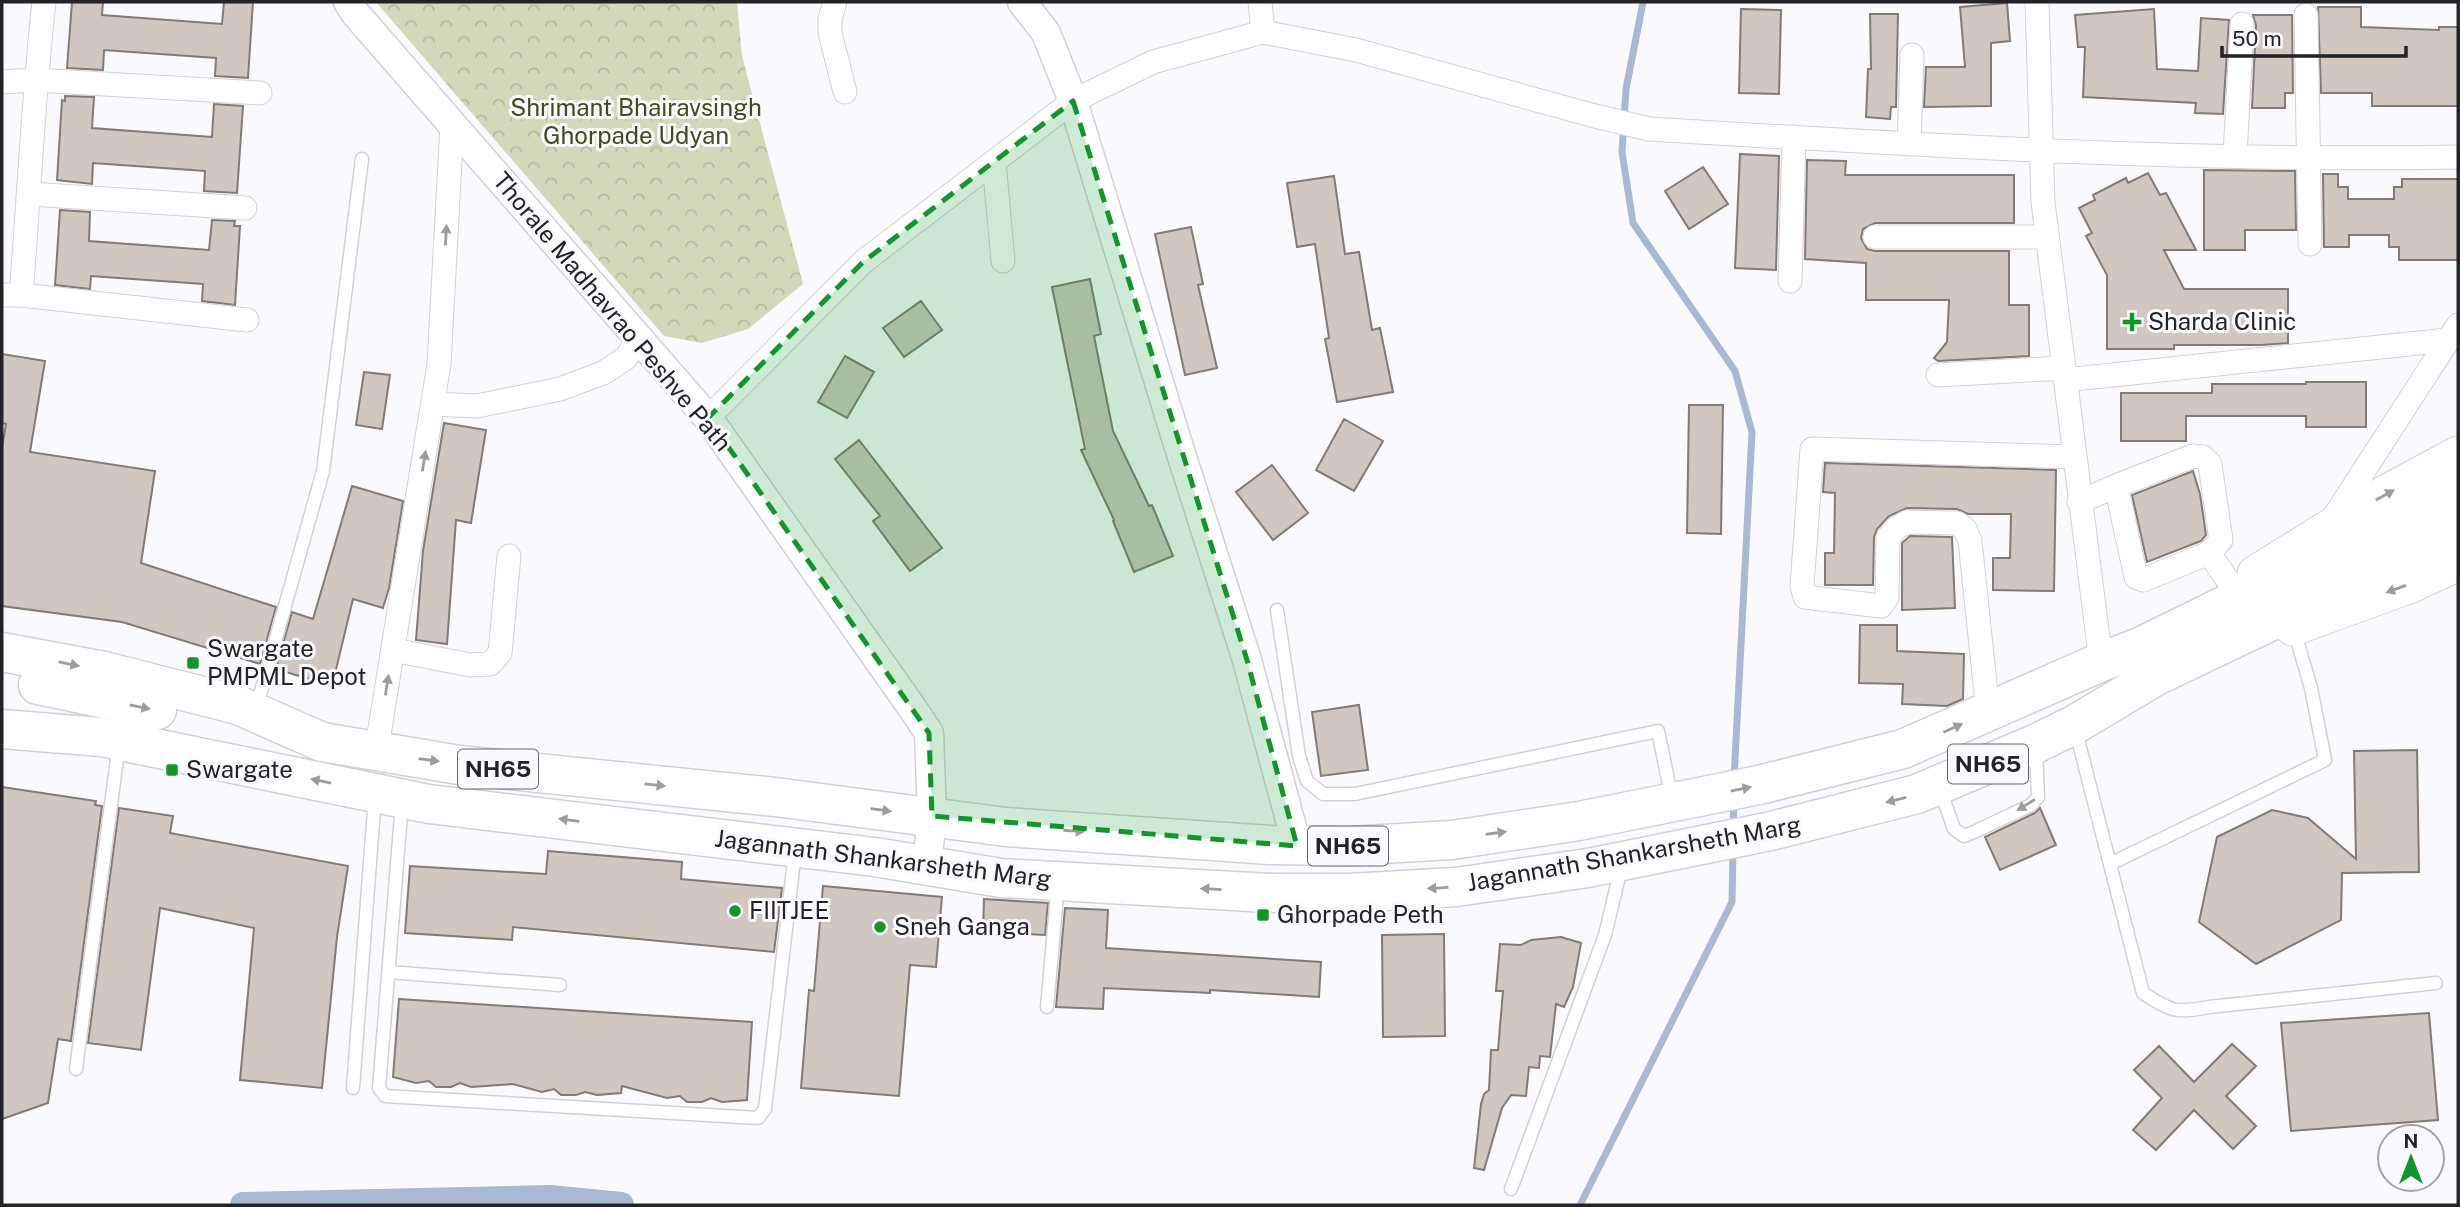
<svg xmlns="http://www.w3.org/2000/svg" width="2460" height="1207" font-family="'Public Sans',sans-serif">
<defs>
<pattern id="park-crowns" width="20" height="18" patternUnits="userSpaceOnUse" patternTransform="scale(1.75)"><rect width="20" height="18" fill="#d2d9b9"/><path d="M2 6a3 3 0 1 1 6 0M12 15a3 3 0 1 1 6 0" fill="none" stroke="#b4ba9f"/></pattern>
</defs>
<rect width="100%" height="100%" fill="#fafafe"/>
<!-- park -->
<path fill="url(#park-crowns)" d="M376,2H737L742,56L803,284L748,329L702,343L664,336Z"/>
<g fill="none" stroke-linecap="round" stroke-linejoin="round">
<!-- stream -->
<path stroke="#a9b8d4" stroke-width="7" d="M1643,2L1626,89L1622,152L1633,223L1735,371L1752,432L1734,779
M1733,828L1734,801
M1580,1205L1732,902L1733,850"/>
<!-- canal -->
<path stroke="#a9b8d4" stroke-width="26" d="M243,1205L550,1198L621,1205"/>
</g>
<!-- building -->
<path fill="#d0c7c0" stroke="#837b74" stroke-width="2" d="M72,2H103L102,15L222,24L224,2H253L248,78L215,76L216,58L104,50L103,70L67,68Z
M2007,3L2010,41L1991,43V106L1924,107L1926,67H1965L1960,7Z
M2318,7H2361V27L2439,30V27H2458V106H2372V93H2321Z
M1741,9L1781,10L1779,94L1739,93Z
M2154,9L2157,69L2198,71L2201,18L2229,20L2223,114L2195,113L2196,103L2083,97L2085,47H2078L2075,15Z
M1870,14H1898L1896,107H1891L1890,119L1866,117L1868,69H1871Z
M2253,15H2292L2293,93H2285V108H2252L2256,25Z
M65,96L94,97L92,128L212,137L214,104L243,106L237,193L204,191L205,171L93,163L92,184L57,180L62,100L65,101Z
M1740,154L1779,156L1776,270L1735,268Z
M1807,160L1846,161L1845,175H2014V223H1875L1863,229L1861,238L1867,249L1875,251H2009V305H2029V356L1938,361L1934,358L1947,342L1949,300H1866V263L1805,259Z
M1703,167L1728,204L1689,229L1665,191Z
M2204,170L2295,171L2296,230H2245V250H2204Z
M2148,173L2160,195L2166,193L2196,250H2164L2184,289H2288V343L2261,345H2174V349H2107V275L2086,236L2092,233L2079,208L2095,200L2093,195L2126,178L2128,183Z
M2323,174H2338V187H2348V199H2394V187H2402V179H2458V260H2399V247H2389V235H2349V247H2324Z
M1334,176L1345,254L1359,252L1372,330L1380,328L1393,392L1337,402L1325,339L1329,338L1315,244L1297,247L1287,183Z
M60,210L90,212L89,241L209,250L212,220L235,221L234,226H240L235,305L202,301L203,284L91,276L90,289L55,285Z
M1191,227L1203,284L1198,285L1217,368L1185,375L1155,234Z
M1090,279L1101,334L1094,336L1113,431L1149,506L1152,505L1173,556L1134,572L1113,521L1114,520L1081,450L1085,449L1052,287Z
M921,301L942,330L904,357L883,328Z
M2,354L45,361L30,452L155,471L141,563L276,607L260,664L122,622L2,606V448L6,424L2,423Z
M845,356L874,372L847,418L818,402Z
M364,372L390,375L382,429L356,425Z
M2306,382H2366V427H2306V416H2186V441H2121V393H2212V384H2306Z
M1689,405H1723L1721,534L1687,533Z
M1344,419L1383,441L1354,491L1316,470Z
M444,423L486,430L471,523L456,520L447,644L416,640L423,551Z
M859,440L942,548L910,571L873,521L880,516L835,459Z
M1825,463L2056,470L2054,591L1993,590V558H2010L2011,514H1968L1957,509L1907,508L1889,516L1877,529L1874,537L1873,585H1825V553H1834L1835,493L1823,492Z
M1272,465L1308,513L1273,540L1236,492Z
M2193,471L2200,494L2206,535L2201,541L2147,562L2132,495Z
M352,486L403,501L389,588L383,608L353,599L332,686L276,669L292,612L313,619Z
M1910,536L1952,537L1955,608L1902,610V543Z
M1860,625H1897V651L1964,654L1963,699L1947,706L1902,704L1903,684L1859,683Z
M1359,705L1368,770L1321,776L1312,712Z
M2417,750L2419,872L2342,873L2341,920L2256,964L2199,922L2217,837L2272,810L2308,818L2356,859L2354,751Z
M2,787L96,801L95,805L102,806L71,1041L58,1039L48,1103L2,1119Z
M119,808L173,816L170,833L348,866L337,937L322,1088L240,1080L254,928L160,908L141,1050L88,1043Z
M2040,808L2056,845L2000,870L1985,837L2035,813Z
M548,851L682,862L681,879L782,888L774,952L513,927L512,940L405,933L410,866L546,874Z
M823,886L942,897L936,967L910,965L899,1096L801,1088L809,990L814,991Z
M984,899L1048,903L1045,935L983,932Z
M1065,908L1108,910L1106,948L1321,962L1319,997L1210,990V993L1104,988L1103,1009L1056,1007Z
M1444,934L1445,1036L1383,1037L1382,935Z
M1561,937L1581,943L1573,987L1564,1007L1556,1004L1550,1057L1540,1056L1539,1068L1529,1067L1526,1096L1511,1095L1502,1108L1484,1170L1474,1168L1481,1104L1484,1094L1489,1090L1491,1050H1498L1503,991H1496L1500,944L1521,945L1531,940Z
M399,999L752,1022L747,1100L722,1102L711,1098L702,1102H687L680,1096L667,1098L622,1086L621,1093L597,1095L585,1092L576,1095H561L554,1089L542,1092L513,1084L471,1087L460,1083L451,1087H436L429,1081L416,1083L393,1077Z
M2429,1013L2438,1120L2291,1131L2281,1023Z
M2232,1044L2256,1066L2226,1096L2256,1126L2233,1149L2194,1110L2156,1150L2133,1130L2162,1098L2134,1070L2159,1046L2194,1082Z"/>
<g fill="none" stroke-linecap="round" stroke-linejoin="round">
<defs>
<path id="service" d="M1277,610L1299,756L1307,781L1323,794H1355L1658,731L1672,799
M256,709L323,471L362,159
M2075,728L2143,993C2171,1012 2177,1013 2209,1007L2436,983
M1940,789L1954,829L1964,836L1974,832L2031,805L2038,797L2036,748
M402,802L379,1088L385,1096L758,1118L765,1109L795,852
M2110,864L2325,760L2311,688L2294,630
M388,972L560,985
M1047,1007L1058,884
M76,1069L119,744
M353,1088L375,796
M1511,1189L1605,935L1621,868"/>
<path id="minor" d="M835,2L830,19V33L845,92
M1260,2L1263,32
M2037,2L2043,202L2101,662
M2306,15L2310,244
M2,82L35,80L260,93
M1909,144L1912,55
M2235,156L2242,24
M994,162L1003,261
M30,194L245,208
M1875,237H2047
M1790,281L1794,137
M2,295H21C29,197 33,99 44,2
M21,295L247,320
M1938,375L2063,368
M2065,380L2447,340
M433,404L477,406L560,389L603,373L626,358L639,338
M708,418L863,262L1073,101L1153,62L1263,32L1356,50L1591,115L1649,129C1919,145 2188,162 2458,157
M2116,486L2193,456L2203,457L2210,464L2221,540L2209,553L2233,588
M2079,502L2116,486L2136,577L2143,580L2209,553
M2332,520L2458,325
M393,650L470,665L490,664L500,653L509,556
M1988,712L1970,541L1965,529L1957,523L1907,522L1896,528L1888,538L1887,597L1881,606L1805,597L1802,586L1812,449L2074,457
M376,753L439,364L452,125"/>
<path id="tertiary" d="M348,2L355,13L708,418L913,709L929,733L932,816L927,865
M1022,2L1046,33L1073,101L1177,441L1247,660L1297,846"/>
<path id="primary" d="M2256,574L2382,496L2458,455
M2293,627L2411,584L2458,562"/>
<path id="trunk" d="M2,652L104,671L238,705L322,742L459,765L775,797L1006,827L1270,845L1348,846L1452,840L1579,821L1759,785L1903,749L2101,662L2140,647L2358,540L2458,494
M38,685L157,710
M2,729L101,737L429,804L875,857L1001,878L1269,893H1349L1456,887L1588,868L1771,831L1917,794L2035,744L2074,725L2156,676L2458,532"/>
</defs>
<!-- service casing -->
<use href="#service" stroke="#d1d0da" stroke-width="15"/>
<!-- minor casing -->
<use href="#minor" stroke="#d1d0da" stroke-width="25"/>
<!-- tertiary casing -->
<use href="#tertiary" stroke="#d1d0da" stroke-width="31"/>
<!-- primary casing -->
<use href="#primary" stroke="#d1d0da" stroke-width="39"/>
<!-- trunk casing -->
<use href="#trunk" stroke="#d1d0da" stroke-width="41"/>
<!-- service -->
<use href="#service" stroke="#fff" stroke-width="12"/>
<!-- minor -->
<use href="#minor" stroke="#fff" stroke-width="23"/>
<!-- tertiary -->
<use href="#tertiary" stroke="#fff" stroke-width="28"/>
<!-- primary -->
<use href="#primary" stroke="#fff" stroke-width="37"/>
<!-- trunk -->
<use href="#trunk" stroke="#fff" stroke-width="38"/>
</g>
<!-- one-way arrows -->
<defs><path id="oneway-solid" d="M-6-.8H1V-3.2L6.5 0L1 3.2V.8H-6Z" transform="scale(1.75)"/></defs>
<g fill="#9c9c9d">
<use href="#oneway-solid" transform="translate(446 235) rotate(-87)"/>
<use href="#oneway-solid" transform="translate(424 461) rotate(-81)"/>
<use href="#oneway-solid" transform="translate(2385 495) rotate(-29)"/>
<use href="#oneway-solid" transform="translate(2396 589) rotate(160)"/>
<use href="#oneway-solid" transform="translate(69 664) rotate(11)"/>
<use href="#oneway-solid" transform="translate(387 685) rotate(-81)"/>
<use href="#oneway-solid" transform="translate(140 707) rotate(12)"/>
<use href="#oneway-solid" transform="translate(1953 728) rotate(-24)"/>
<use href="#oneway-solid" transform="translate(429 760) rotate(8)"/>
<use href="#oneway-solid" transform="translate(321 781) rotate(-168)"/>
<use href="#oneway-solid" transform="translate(655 785) rotate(6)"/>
<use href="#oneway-solid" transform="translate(1741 789) rotate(-11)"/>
<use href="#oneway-solid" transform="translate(1896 800) rotate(166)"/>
<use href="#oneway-solid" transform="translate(2026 805) rotate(148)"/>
<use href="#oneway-solid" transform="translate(881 810) rotate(7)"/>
<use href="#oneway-solid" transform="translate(569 820) rotate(-173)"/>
<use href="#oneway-solid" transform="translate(1074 831) rotate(4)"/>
<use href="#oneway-solid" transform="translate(1496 833) rotate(-8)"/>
<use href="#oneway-solid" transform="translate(1438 888) rotate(177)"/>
<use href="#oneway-solid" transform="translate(1211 889) rotate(-177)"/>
</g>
<!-- marked area -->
<path fill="#11962a" fill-opacity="0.2" stroke="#11962a" stroke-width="5" stroke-dasharray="14 9" stroke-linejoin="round" d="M1073,101L1247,660L1297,846L932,816L929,733L708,418L863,262Z"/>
<!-- markers -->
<g fill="#11962a" stroke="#fafafe" stroke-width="2.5">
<path d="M2128.5 311.5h7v7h7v7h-7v7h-7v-7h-7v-7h7z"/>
<rect x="186" y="656" width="14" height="14" rx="3.5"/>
<rect x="165" y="763" width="14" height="14" rx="3.5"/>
<circle cx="735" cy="911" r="7"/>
<rect x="1256" y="908" width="14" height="14" rx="3.5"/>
<circle cx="880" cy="927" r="7"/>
</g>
<g text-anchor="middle" stroke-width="6" stroke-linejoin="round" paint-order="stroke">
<!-- shield labels -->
<g fill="#fafafe" stroke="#646367" stroke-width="2">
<rect x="1948" y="744.5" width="80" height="39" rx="5"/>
<rect x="458" y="749.5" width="80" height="39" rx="5"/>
<rect x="1308" y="826.5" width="80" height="39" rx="5"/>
</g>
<g font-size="23" font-weight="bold" fill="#232226">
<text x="1988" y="772">NH65</text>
<text x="498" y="777">NH65</text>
<text x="1348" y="854">NH65</text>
</g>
<!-- park labels -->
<g font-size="24" fill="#434b18" stroke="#fafafe">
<text x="636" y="116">Shrimant Bhairavsingh<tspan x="636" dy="28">Ghorpade Udyan</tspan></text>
</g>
<!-- street labels -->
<g font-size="24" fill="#232226" stroke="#fafafe">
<text transform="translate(612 312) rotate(50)" y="8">Thorale Madhavrao Peshve Path</text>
<text transform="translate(1634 854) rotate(-10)" y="8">Jagannath Shankarsheth Marg</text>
<text transform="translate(883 859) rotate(7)" y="8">Jagannath Shankarsheth Marg</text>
</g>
<!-- poi labels -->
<g font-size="24" fill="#232226" stroke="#fafafe" text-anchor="start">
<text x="2148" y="330">Sharda Clinic</text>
<text x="207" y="657">Swargate<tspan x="207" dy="28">PMPML Depot</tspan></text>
<text x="186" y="778">Swargate</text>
<text x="749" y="919">FIITJEE</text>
<text x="1277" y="923">Ghorpade Peth</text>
<text x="894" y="935">Sneh Ganga</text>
</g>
</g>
<!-- border -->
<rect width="2460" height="1207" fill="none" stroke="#232226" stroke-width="7"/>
<!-- north arrow -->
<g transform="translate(2411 1158)"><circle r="33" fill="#fafafe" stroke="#a4a4a8" stroke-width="2"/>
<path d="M0-5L12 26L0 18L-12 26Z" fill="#11962a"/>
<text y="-10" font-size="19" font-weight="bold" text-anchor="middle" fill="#232226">N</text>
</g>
<!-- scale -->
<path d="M2222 46v10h184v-10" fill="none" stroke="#232226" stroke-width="3.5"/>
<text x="2232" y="46" font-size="21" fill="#232226" stroke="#fafafe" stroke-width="5" paint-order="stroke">50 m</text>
</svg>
